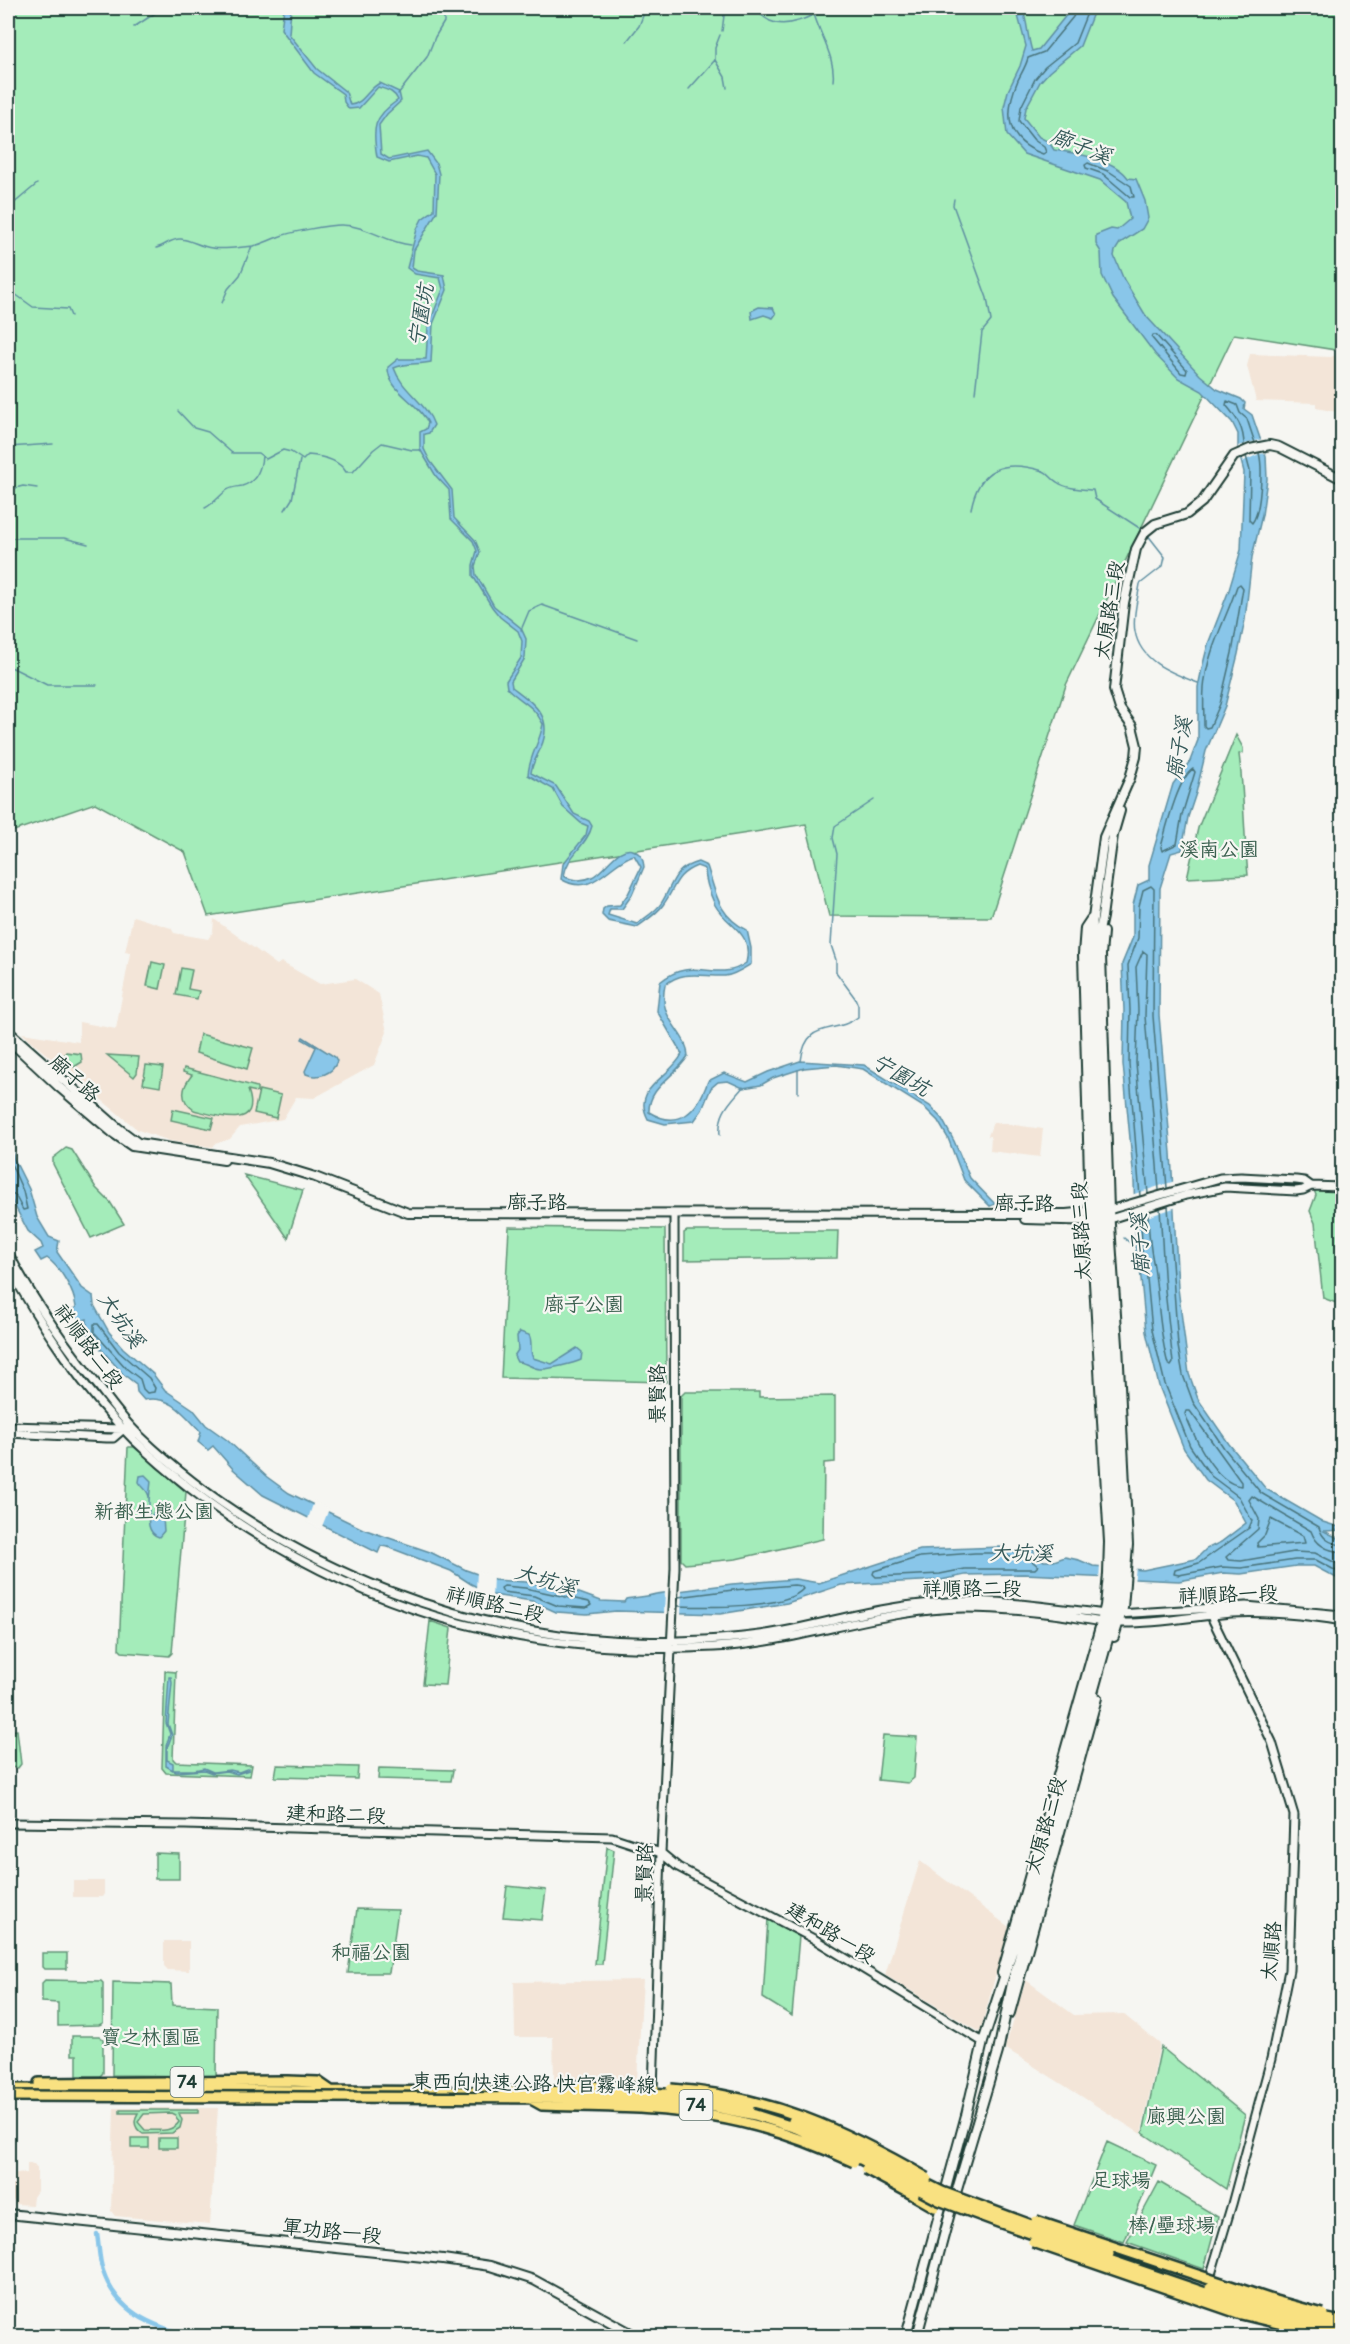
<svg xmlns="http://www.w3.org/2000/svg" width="1350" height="2344" font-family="Pangolin,'LXGW WenKai TC',sans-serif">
<rect width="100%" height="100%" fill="#f6f6f2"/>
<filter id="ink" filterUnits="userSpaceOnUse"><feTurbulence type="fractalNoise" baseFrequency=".0167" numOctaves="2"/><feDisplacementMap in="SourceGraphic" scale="12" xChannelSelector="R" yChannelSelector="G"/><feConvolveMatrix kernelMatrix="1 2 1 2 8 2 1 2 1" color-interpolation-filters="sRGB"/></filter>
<g filter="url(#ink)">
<!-- built -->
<path fill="#f3e5d8" d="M1342,352V413L1316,408V403L1256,401L1247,366L1250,354L1331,357Z
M133,916L171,928L174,933L208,939L213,932L214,919L277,965L281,962L320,984L355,979L379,994L387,1032L374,1065L314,1098L296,1097L283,1119L240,1127L230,1139L215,1144L213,1147L170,1141L138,1130L34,1044L22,1033L79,1042V1022L116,1029L130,953L125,952Z
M993,1122L1043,1129L1040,1157L990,1151L991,1136H988Z
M920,1861L1009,1927L980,2032L885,1975Z
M73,1881H104V1894L102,1897H73Z
M164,1941H189V1971L168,1970L164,1966Z
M643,1980L637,2080L554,2079L553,2037H515L514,1982Z
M1026,1980L1074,2015L1123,2014L1160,2044L1141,2134L1005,2048Z
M114,2108H218L210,2224L115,2216L111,2211Z
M27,2163L34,2164L37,2168V2191L33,2197L32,2205L15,2204V2201L10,2200L11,2184H15V2174L27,2173Z"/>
<!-- green -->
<path fill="#a4ecba" stroke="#629477" stroke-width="1.5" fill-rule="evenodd" d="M8,8H1342V351L1234,334L1066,685L991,917L829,916L806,824L208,916L185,852L95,803L8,833Z
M1236,735L1243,748V753L1239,754C1244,794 1244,835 1248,875L1187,878L1198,828Z
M152,962L165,965L160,989L147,986Z
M181,968L192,970L188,989L199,991L197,999L176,995Z
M200,1034L253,1048L247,1069L196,1053Z
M66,1052L81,1054L82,1062L74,1067L64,1056Z
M107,1055L139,1057L137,1073L134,1077Z
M146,1065L163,1067L160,1087L143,1084Z
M184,1068L257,1087V1092L248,1090C263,1132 214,1115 194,1110C179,1100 182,1087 192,1075L183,1072Z
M259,1090L281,1095L276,1118L254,1113Z
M173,1109L214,1118L211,1129L171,1120Z
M66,1148L72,1150L96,1188L110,1202L124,1224L91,1238L53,1164V1158Z
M244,1175L303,1190L288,1238Z
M1314,1190L1338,1191L1339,1215L1342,1216V1300L1339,1304L1323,1298L1315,1223L1310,1211L1316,1195Z
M509,1227L665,1229L666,1382L501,1378Z
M687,1231H838L837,1258L684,1260V1233Z
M685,1392H759V1397L835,1396V1462L824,1463L823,1539L736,1559L685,1564L681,1560V1396Z
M128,1447H134L186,1492L172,1653L169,1656L122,1652L119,1649Z
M430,1621L451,1628L445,1685L423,1684Z
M165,1671L176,1672L173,1759L176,1762L252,1765L250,1776L166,1773L162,1768Z
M17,1730L21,1764L18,1768L8,1767V1731Z
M883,1735L917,1737L914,1778L908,1783L878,1780Z
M277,1765L358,1767L357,1779L275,1777Z
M379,1768L453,1770L451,1781L378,1779Z
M607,1847L614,1850L602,1964H595Z
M155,1853L179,1854V1879H155Z
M507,1886L546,1890L542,1920L503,1917Z
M357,1909L398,1910L389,1973H348Z
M768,1919L799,1936L792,2016L763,1998Z
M42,1953H67V1969H44L42,1967Z
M45,1980L101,1981L103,1983V2023L99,2025L58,2026V2003L42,2002V1983Z
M113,1982L171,1984L172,2005L217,2007L216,2076L112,2075Z
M72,2036H99L103,2039V2073L100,2076H77V2055H72Z
M1161,2047L1245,2115L1226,2189L1143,2133Z
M120,2110H198V2113H179L182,2120L180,2128L172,2133L143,2134C134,2128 133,2121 138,2113H120ZM171,2113L175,2115L179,2122C172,2133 157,2130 145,2130L138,2122L144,2114Z
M131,2138H149V2148H131Z
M159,2138H177V2148H159Z
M1107,2142L1156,2165L1124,2242L1074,2225Z
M1159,2182L1218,2217L1204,2269L1127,2242Z"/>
<!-- water -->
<path fill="#89c6e9" stroke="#5f8fa1" stroke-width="1.5" d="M284,8H291L289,34L317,69L346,92L350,105C364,104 368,88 380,83L399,92L401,101L387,114L379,125L381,154L389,159L427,151L436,163L439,174L437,212L414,250L412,268L417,271L444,275L447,290L433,324L431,362C418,365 406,362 394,368C402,391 426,402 434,425L429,433L424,434V449L430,461L452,490L454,518L475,540L480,552L475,566L476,575L494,606L521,628L526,639L525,658L511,681L512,687C534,704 554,716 541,747C537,757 532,763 531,773L556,786L574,814L589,821L592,826C587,846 567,855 564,876C572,881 584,881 592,877C606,871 618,843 635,851C642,855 643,859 644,867L632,895L622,909H610L608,915L637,924C644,918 657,911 662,902C674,882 673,869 698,862L707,866C716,893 718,916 747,930L751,948V964C743,969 734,975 725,976C703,977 683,969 665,985C657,1021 687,1030 688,1056C676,1076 648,1087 649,1112C680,1131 698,1110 708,1081L724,1073L747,1082L768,1072L800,1061L864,1065L930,1106L942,1119L954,1141L970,1178L995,1204L990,1206L964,1180L948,1138L938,1121L925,1108L863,1069L836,1065L804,1068L773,1078L761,1085L743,1088L728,1081L718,1082L711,1088L702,1110L694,1121L665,1124L648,1119C631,1087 671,1078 682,1054L657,1011L660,982C693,954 717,984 746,963C754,931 727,927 715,905C710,894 705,880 705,869L697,866C674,875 676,888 663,905C657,914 645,921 637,927L608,921L602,915L603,909L607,906L620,905L628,894L641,867L634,855C609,862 593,899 561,879L563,864L586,835L588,826L581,823L563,807L553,789L528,775C529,757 540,742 543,724C532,703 522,703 507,688L506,681L521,658L522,641L518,631L500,617L492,607L473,576V565L477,551L473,541L451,519L449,490L436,476L424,456L420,449V432L426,429L428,423C419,402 387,391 388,367L398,359H426L428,327L443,289L440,278L415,274L407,268L417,229L422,219L434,210L435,174L426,158L417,156L389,162L377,157C372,128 373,117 398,100C394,91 387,90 378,87L359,108L349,109L344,102L343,94L314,73L281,29Z
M1016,8H1022C1028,22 1027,36 1032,51L1039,49L1072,8H1095L1080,46L1049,72L1040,82L1026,108L1024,118L1039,137L1049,142L1054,150C1075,153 1115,159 1128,178L1136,179L1145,201L1148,218L1142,229L1120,243L1115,251L1114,256L1124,280L1146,316L1200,375L1217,389L1241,399L1245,403L1244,409L1252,415L1266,456L1267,479L1262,515L1252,557L1245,620L1238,654L1225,706L1206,751L1196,793L1188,817L1182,850L1171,853L1160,888L1159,1015L1171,1153L1178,1288L1189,1374L1198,1399L1229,1444L1266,1489L1323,1522L1342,1528V1530L1324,1531L1342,1540V1581L1314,1566H1296L1241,1574L1223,1573L1179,1581L1024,1574L965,1575L941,1580L841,1585L787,1603L720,1614L616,1611L587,1614L556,1612L532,1601L493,1595L471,1584L451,1571L388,1547L381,1546L378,1553L263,1495L233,1469L213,1446L208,1450L198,1442L201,1432C185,1415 170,1394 144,1400L137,1392L136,1384L123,1374L87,1333V1319L80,1321L71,1311L76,1307C74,1291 61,1268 47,1258L41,1261L35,1252L43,1248L41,1243L28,1231L8,1193V1135L14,1159L29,1189L37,1217L49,1237L59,1241L57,1252L82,1288L93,1296L94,1305L109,1332L123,1348L153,1374L165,1390L193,1409L206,1425L227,1440L267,1477L289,1493L363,1529L430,1552L466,1570L494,1580L526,1582L571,1590L601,1601L624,1602L626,1599C636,1597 646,1597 656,1594L732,1584L795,1579L819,1583L920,1550L1000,1547L1018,1553L1034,1549V1555L1044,1561H1054L1065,1557L1079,1560L1093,1566L1143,1570L1196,1559L1206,1549L1221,1542L1246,1523L1234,1501L1206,1480L1184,1449L1159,1386L1146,1332L1140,1268L1136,1253L1134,1181L1123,1064L1124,1010L1122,964L1133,937V905L1138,885L1149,880V865L1173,784L1190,761L1198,740V687L1202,668L1208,644L1229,590L1241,550L1244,472L1238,449V434L1232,422L1202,391L1178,378L1155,354L1113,298L1102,275L1101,252L1096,244V235L1111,229L1117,230L1130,219L1126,202L1100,180L1024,154L1007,135L1004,107L1008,91L1020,66L1026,46Z
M759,307L773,308L776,314L773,318L764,315L752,319L751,311Z
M303,1037L335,1057L337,1061C333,1074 318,1079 306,1074L305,1071L316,1047L302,1039Z
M520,1332L529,1335C533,1342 529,1351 533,1358L552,1364L577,1348L582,1352L581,1360C575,1363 547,1370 540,1369C531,1368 526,1362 517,1362L514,1356L518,1350L517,1336Z
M145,1475L151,1481C150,1493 147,1507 150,1519L155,1509L163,1518L164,1531L159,1537C143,1532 150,1511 149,1498C149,1490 142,1488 139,1482L140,1476Z
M169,1677H171L172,1683L168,1724L172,1735L167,1748V1760L173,1763V1770H194L204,1768L213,1772L230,1770L239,1772L249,1768V1770L237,1774L226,1771L212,1773L204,1770L176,1772L166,1766V1746L170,1734L166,1723Z"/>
<!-- pier -->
<path fill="#f6f6f2" d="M1262,439L1268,453L1259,454L1242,462L1238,446Z
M1175,1181L1177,1207L1132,1222L1131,1195Z
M314,1501L329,1509L321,1529L307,1522Z
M1100,1563L1136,1567L1134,1583L1099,1582Z
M477,1571L493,1576L492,1598L476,1590Z
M682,1588L681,1615L664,1614L665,1590Z"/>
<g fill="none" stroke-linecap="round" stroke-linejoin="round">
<!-- shore -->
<path stroke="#49747c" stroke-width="1.5" d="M1077,8L1073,17L1044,52L1028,58C1026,66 1022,72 1018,80C1004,113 1005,141 1043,154L1046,152L1044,147L1034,140L1019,121L1021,107L1035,79L1045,67L1075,43L1089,8
M1088,163L1110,172L1131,186L1134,197H1130L1103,174L1086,168L1085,165Z
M1153,335H1156L1187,370L1186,374L1181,373L1152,338Z
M1244,446C1244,428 1237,418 1226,405L1227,401L1237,405L1240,413L1247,419L1255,443
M1246,456L1250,471L1249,520L1252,523C1261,512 1263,467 1259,453
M1240,584L1243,588L1232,653L1220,704L1210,727L1206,728L1204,726C1204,713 1203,700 1204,688C1207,651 1226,620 1237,586Z
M1193,769L1195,772L1182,815L1177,844L1162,851L1161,847C1166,829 1178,778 1193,769Z
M8,1157L23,1191L27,1209L23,1210L15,1195L8,1192
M1148,1194L1136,1063L1138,1010L1136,967L1143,951L1147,954L1145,1016L1159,1190
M1140,1196L1129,1064L1130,1010L1128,965L1138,938L1139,906L1143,890L1151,886L1154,889L1153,1016L1167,1188
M1168,1206L1178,1346L1183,1375L1193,1402L1224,1448L1261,1493L1319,1527C1322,1539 1330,1543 1342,1545
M1148,1212C1148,1233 1150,1247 1154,1267C1159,1300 1159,1332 1168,1364L1171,1366L1173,1363L1165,1290L1160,1208
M1141,1214L1142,1252L1146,1268L1152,1330L1165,1384L1190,1446L1211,1476L1239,1497L1252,1521L1249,1528L1199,1563L1175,1570L1174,1574L1179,1575L1222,1567L1241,1568L1295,1560H1316L1342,1574
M94,1324H98L119,1352L149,1378L155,1388L154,1392L147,1393L143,1389L140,1379L127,1369L94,1332Z
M1186,1411H1190L1241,1482V1486C1214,1483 1194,1436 1185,1414Z
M1271,1519L1303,1536L1305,1543L1258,1547L1257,1543L1265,1535Z
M1342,1552C1328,1551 1316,1545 1311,1531L1252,1496L1249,1500L1259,1519L1258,1529L1226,1557L1228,1560L1241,1561L1294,1552L1315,1553L1342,1566
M975,1553H999L1017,1558H1028L1038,1566L1035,1569H965L940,1574L876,1577L873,1574L874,1571L920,1557Z
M504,1586L525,1588L589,1602L591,1605L586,1608L558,1606L534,1596L503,1592L501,1588Z
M678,1606C705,1607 786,1609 803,1589L801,1586L794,1585L733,1590L678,1597"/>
<!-- stream -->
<path stroke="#5f8fa1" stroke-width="1.5" d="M750,8C757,11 763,17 770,21C787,29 811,17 825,8
M814,14C820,35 836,59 833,81
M134,27L160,10L202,8
M722,31L725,8
M627,41L639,26L646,8
M715,60L725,77L727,88
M689,89L715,60V48L720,35
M398,94L427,57L435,37L444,22V8
M954,199L953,205L987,298L991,321L982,332L975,393
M8,213L12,205L37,184
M156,248C165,246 172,238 181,239C191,240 201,247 212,248C224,250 241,247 253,246C263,244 269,240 278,237C290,232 329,225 341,225C367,225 386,243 411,245
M8,289L33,307L68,309L71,316
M222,303L228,289L240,275L252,246
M178,411L194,428L208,432L232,453H258L266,459L283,450L291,452L303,460L308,455C321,456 339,460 346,472H353L373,450L382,443L412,450H420
M8,447L53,444
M8,490L23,486L37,488
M205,508C215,503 220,495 227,490C232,487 237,487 242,486C256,482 261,469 262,456
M971,509C979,467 1004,459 1043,471C1049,473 1051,479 1057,482C1067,489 1081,489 1093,490L1095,499L1144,531
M285,510L292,499L300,460
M1147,534L1165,557L1163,566L1140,584C1138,598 1132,617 1135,631C1140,662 1172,673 1198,683
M8,538H64L88,544
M521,630L529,611L542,605L637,639
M8,667L13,668L47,685H97
M801,1061C806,1018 834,1036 858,1017V1005L855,998L836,972V960L831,945L837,854L833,838L835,826L874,800
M798,1093V1070
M720,1135C718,1112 730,1103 743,1087
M1124,1238L1135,1247"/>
<!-- canal -->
<path stroke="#89c6e9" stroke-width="4.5" d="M97,2234C99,2246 99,2260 103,2271C117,2313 150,2324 188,2336"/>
<defs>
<path id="tertiary" d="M1311,1186L1342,1187
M1109,1210L1220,1178L1241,1177L1296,1180L1304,1181L1311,1186
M1110,1219L1186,1195L1225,1187L1296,1191L1303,1190L1311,1186
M8,1252C33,1300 64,1344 99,1387C111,1403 124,1421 139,1435C276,1567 487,1649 677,1641C713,1640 749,1638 784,1631C833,1621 881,1607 932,1603C991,1597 1048,1608 1107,1614
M8,1265C40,1325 85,1392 134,1440C229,1531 356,1600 484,1629C559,1647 638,1651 714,1647C799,1643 879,1609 964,1608C996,1608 1029,1611 1061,1615C1080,1618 1100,1623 1120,1623C1157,1624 1194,1616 1231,1613C1263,1611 1310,1615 1342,1621
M8,1426L122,1429
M8,1433L107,1438H113L127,1426
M1118,1614L1246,1606L1342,1615
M8,1823L185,1825L612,1837L661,1853L678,1867L814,1939L983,2042
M653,2090L661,1853L675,1568L674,1214
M1209,2281L1232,2204L1271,2059L1289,1970L1294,1815L1272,1742L1209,1612"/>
<path id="secondary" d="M1103,932L1101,955L1109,1210L1118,1345L1128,1545L1123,1608L1114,1637
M8,1031L118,1128L138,1143L269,1163L315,1177L408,1213L1066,1214L1109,1210
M10,1041L59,1087L113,1133L132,1146L224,1160
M1025,1219L1099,1221
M1002,1973L1100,1627L1105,1606L1108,1574L1109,1542L1090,1213L1083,954L1085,928L1091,919
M1010,2013L1097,1698
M8,2214L443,2259L490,2266L534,2280L636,2336
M906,2336L966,2115L983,2042L1020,1928L1108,1623L1114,1578L1115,1545L1096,1212L1088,955L1104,837L1130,778L1136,757L1137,746L1132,726L1120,709L1114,690L1124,603L1136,549L1145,532L1155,524L1187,514L1202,502L1234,456L1250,449L1270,445L1279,447L1342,479
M917,2336L950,2213L998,2052L1012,1983L1117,1607L1122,1545L1103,1212L1094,955L1102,917L1113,835L1120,811"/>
<path id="trunk" d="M39,2083L287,2081L318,2082L331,2091
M8,2089L503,2092
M914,2195L935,2207"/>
</defs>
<!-- tertiary casing -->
<use href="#tertiary" stroke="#1f3d34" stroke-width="11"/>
<!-- secondary casing -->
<use href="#secondary" stroke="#1f3d34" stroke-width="12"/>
<!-- trunk casing -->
<use href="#trunk" stroke="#1f3d34" stroke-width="14"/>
<!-- tertiary -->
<use href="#tertiary" stroke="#f6f6f2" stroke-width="7"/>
<!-- secondary -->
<use href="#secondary" stroke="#f6f6f2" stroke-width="8"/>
<!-- trunk -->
<use href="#trunk" stroke="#f9e181" stroke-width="9"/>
<defs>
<path id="trunk-bridge" d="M572,2086L654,2088
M671,2089C768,2095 844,2130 927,2178
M503,2092C583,2091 671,2087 749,2108
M8,2096L574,2098L674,2103L715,2107L755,2115L796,2128L830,2143L939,2200L1001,2223L1267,2314L1342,2331
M533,2100L542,2105C598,2107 656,2106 711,2116C761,2124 809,2141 854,2162
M793,2121L838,2140L942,2192L1109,2254
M866,2169L914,2195
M1036,2221L1275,2301L1323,2314
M1033,2242L1241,2314L1328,2335
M1210,2288L1272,2309L1342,2322"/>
</defs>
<!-- trunk-bridge casing -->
<use href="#trunk-bridge" stroke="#1f3d34" stroke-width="14" stroke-linecap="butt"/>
<!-- trunk-bridge -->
<use href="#trunk-bridge" stroke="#f9e181" stroke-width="9"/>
</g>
</g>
<g text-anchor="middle" stroke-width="4.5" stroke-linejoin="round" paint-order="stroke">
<!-- shield labels -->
<g fill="#f6f6f2" stroke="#60746d" stroke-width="1.5">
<rect x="170.5" y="2067" width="33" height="30" rx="4.5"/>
<rect x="679.5" y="2090" width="33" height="30" rx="4.5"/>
</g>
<g font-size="18" font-weight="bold" fill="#1f3d34">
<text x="187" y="2088">74</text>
<text x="696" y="2111">74</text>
</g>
<!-- street labels -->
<g font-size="20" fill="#1f3d34" stroke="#f6f6f2">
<text transform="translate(1109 610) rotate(-81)" y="7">太原路三段</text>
<text transform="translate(75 1078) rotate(42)" y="7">廍子路</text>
<text x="537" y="1209">廍子路</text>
<text transform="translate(1024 1203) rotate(1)" y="7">廍子路</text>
<text transform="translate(1081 1231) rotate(-93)" y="7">太原路三段</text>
<text transform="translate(89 1346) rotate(53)" y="7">祥順路二段</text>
<text transform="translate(657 1394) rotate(-90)" y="7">景賢路</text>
<text x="972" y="1595">祥順路二段</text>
<text transform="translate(1228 1594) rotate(-2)" y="7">祥順路一段</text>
<text transform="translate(495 1604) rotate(13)" y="7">祥順路二段</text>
<text transform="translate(336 1814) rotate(2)" y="7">建和路二段</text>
<text transform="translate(1045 1825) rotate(-74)" y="7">太原路三段</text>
<text transform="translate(644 1873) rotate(-88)" y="7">景賢路</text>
<text transform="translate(831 1932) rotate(31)" y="7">建和路一段</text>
<text transform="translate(1271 1951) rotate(-85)" y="7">太順路</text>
<text transform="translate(534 2083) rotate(1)" y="7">東西向快速公路 快官霧峰線</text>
<text transform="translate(332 2231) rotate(6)" y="7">軍功路一段</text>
</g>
<!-- park labels -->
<g font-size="20" fill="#3a604f" stroke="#f6f6f2">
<text x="1219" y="856">溪南公園</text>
<text x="584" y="1311">廍子公園</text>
<text x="154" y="1518">新都生態公園</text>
<text x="371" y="1959">和福公園</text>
<text x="151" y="2044">寶之林園區</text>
<text x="1186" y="2123">廊興公園</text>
<text x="1121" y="2187">足球場</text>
<text x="1172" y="2232">棒/壘球場</text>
</g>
<!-- water labels -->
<g font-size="21" font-style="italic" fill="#345858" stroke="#f6f6f2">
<text transform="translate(1081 146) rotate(22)" y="7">廍子溪</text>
<text transform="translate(421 315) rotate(-80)" y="7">宁園坑</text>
<text transform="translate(1179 748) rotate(-80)" y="7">廍子溪</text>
<text transform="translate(901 1075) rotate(30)" y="7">宁園坑</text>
<text transform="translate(1140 1244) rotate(-93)" y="7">廍子溪</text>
<text transform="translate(121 1320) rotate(55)" y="7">大坑溪</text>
<text transform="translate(1021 1553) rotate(1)" y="7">大坑溪</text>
<text transform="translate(546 1580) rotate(17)" y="7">大坑溪</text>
</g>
</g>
<!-- margin -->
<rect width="1350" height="2344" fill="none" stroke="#f6f6f2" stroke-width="30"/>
<rect x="15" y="15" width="1320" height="2314" fill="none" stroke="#1f3d34" stroke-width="2" filter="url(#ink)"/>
</svg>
